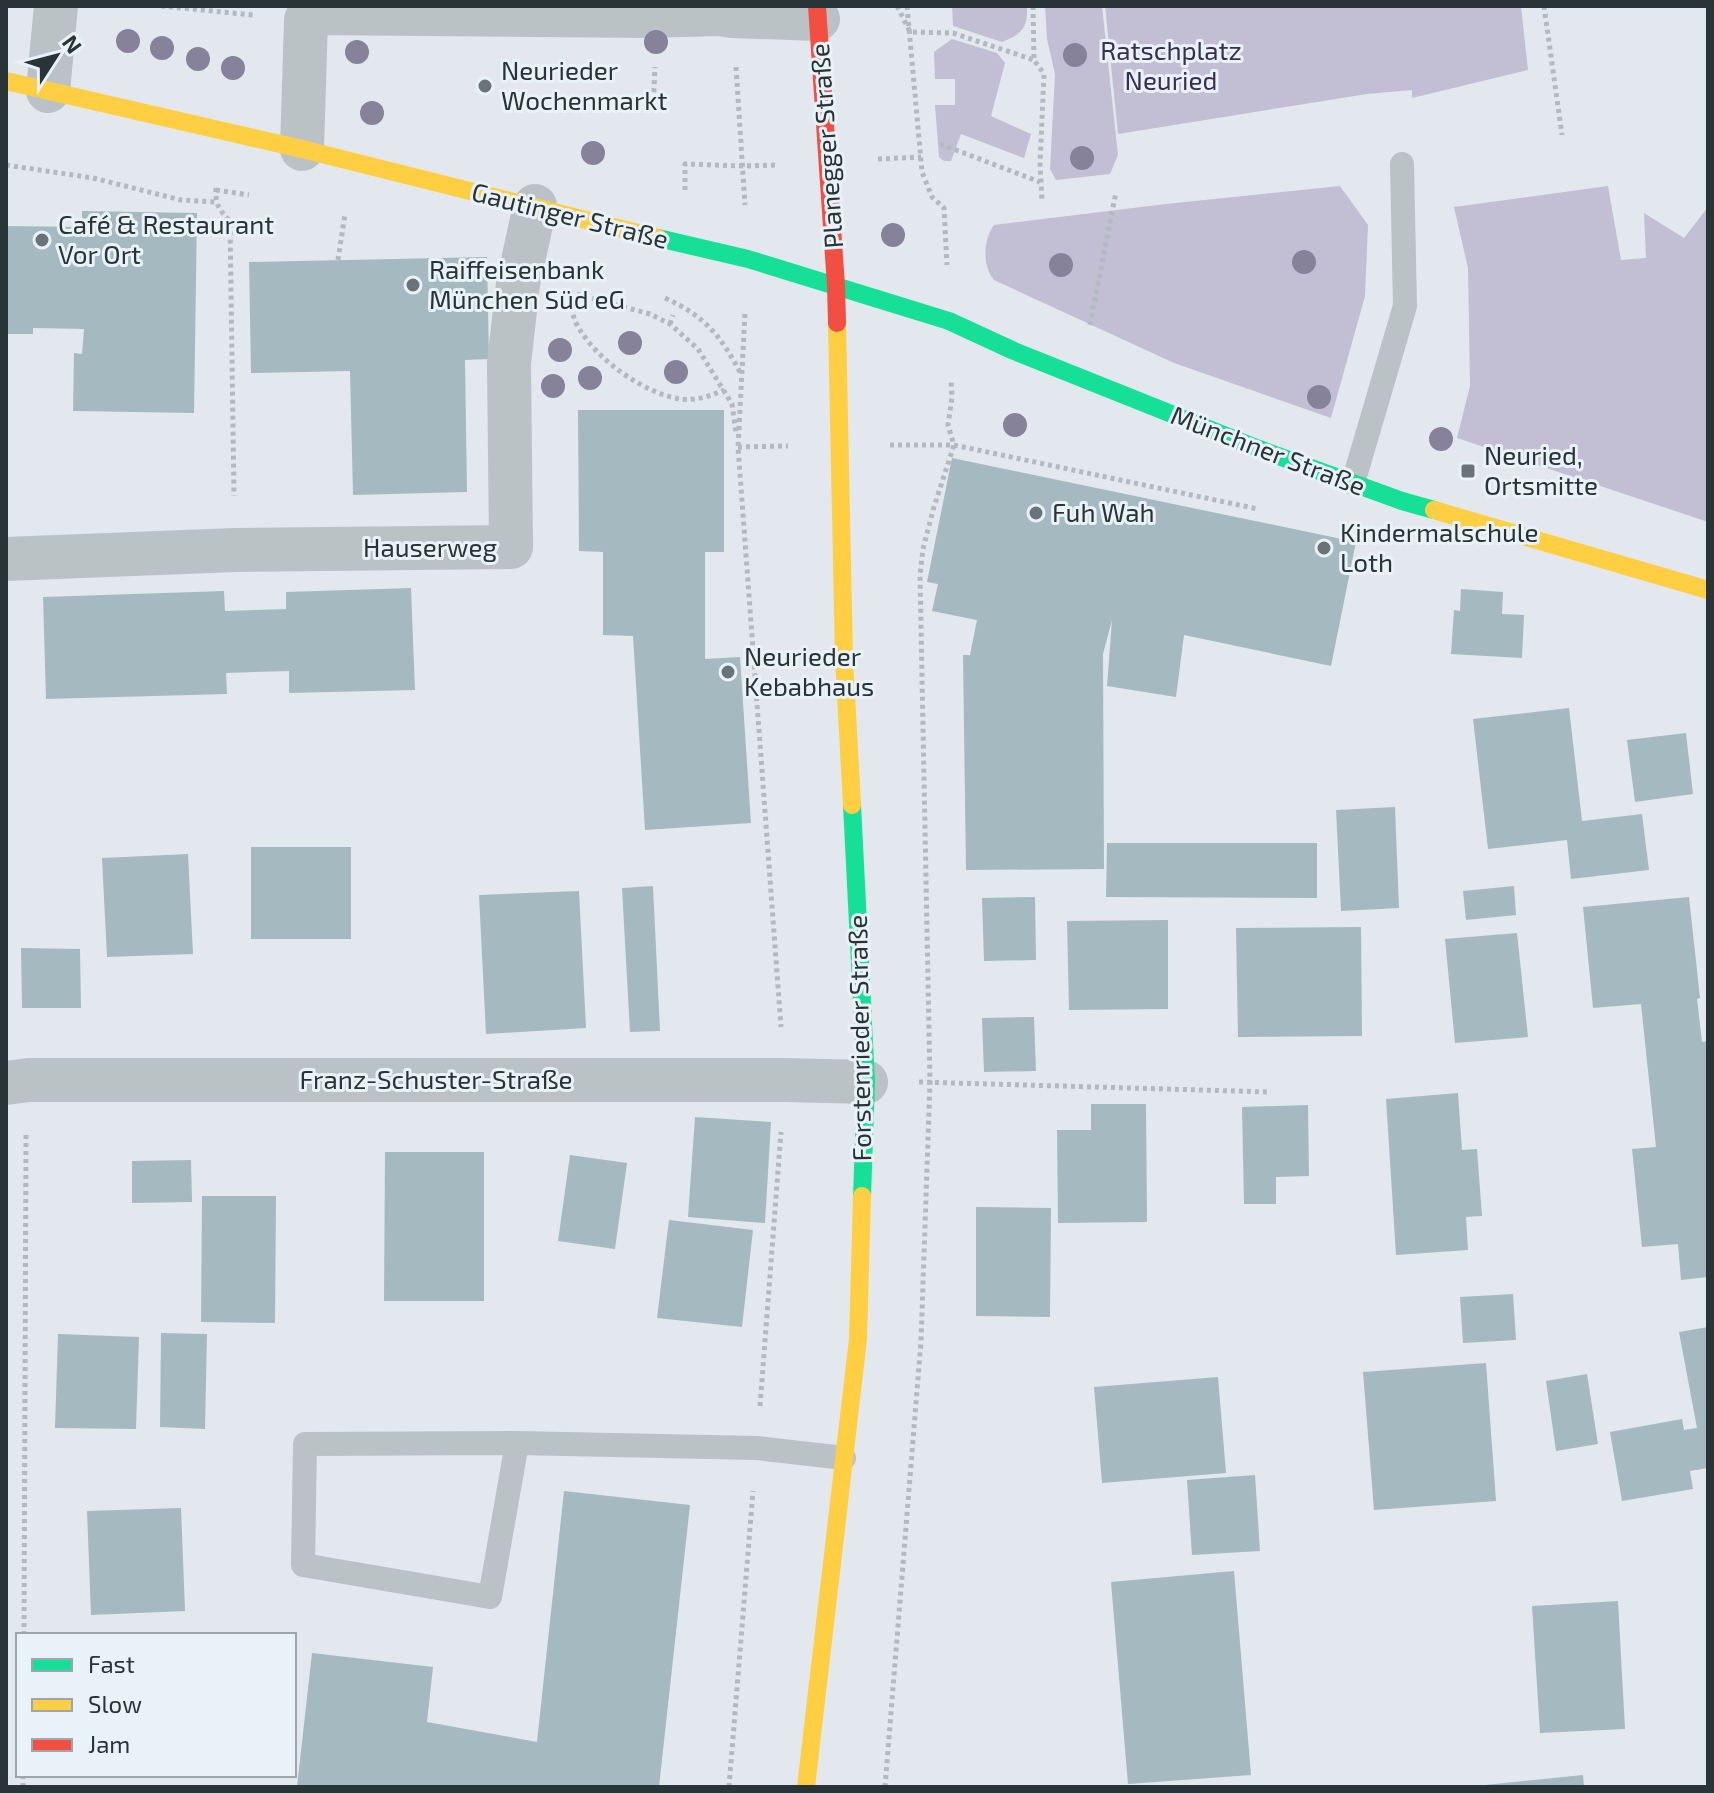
<svg xmlns="http://www.w3.org/2000/svg" width="1714" height="1793" font-family="'Exo 2',sans-serif">
<rect width="100%" height="100%" fill="#e2e8ed"/>
<!-- green -->
<path fill="#c2bfd4" d="M952,6H1027C1028,28 1022,34 1002,42L953,26Z
M1045,6H1102L1118,155L1110,174L1056,180L1050,169L1055,74L1047,39Z
M1105,6H1521L1528,70L1412,98V90L1367,94L1118,134Z
M952,39L997,53L1005,63L991,116L1031,134L1024,158L961,134L951,161H944L939,157L935,105H955V79H935L934,52Z
M1340,186L1368,225L1365,296L1331,418L1174,363L994,280C982,266 983,240 994,225L1166,204Z
M1608,186L1621,260L1646,258L1644,213L1684,238L1708,207V522L1457,438L1470,386L1468,268L1454,207Z"/>
<!-- building -->
<path fill="#a4bac0" d="M82,211L197,213L194,413L73,411L74,353L82,354L84,329L33,328V334H6V226L82,227Z
M487,257L489,359L465,360L467,492L353,495L350,371L251,373L249,262Z
M578,410H724V552H705V659L740,657L751,823L645,830L633,636L603,635V552L579,551Z
M952,458L1356,542L1331,666L1184,635L1176,697L1107,686L1112,620L1103,654L1104,869L966,870L963,655H970L977,620L932,611L938,584L927,582Z
M411,588L415,690L289,693V671L226,673L227,694L46,699L43,597L224,591L225,611L286,609V592Z
M1461,589L1503,592L1502,614L1524,615L1522,658L1451,654L1454,610L1460,611Z
M1569,708L1582,821L1642,814L1649,870L1571,879L1567,840L1488,849L1473,719Z
M1686,733L1693,794L1635,802L1627,740Z
M1395,807L1399,908L1341,911L1336,810Z
M1107,843H1317V898L1106,897Z
M251,847H351V939H251Z
M188,854L193,954L107,957L102,858Z
M653,886L660,1031L630,1032L622,888Z
M1514,886L1516,915L1466,920L1463,891Z
M579,891L586,1028L486,1034L479,895Z
M1035,897L1036,960L984,961L982,898Z
M1689,897L1700,998L1697,999L1702,1042L1708,1041V1277L1681,1280L1678,1244L1642,1247L1632,1149L1656,1147L1641,1004L1593,1008L1583,907Z
M1168,920V1009L1069,1010L1067,921Z
M1361,927L1362,1036L1238,1037L1236,928Z
M1517,933L1528,1037L1455,1043L1445,939Z
M21,948L80,949L81,1008H22Z
M1034,1017L1036,1071L984,1072L982,1018Z
M1458,1093L1462,1150L1477,1149L1482,1216L1466,1217L1468,1250L1396,1255L1386,1099Z
M1091,1104H1146L1147,1222L1058,1223L1057,1130H1091Z
M1308,1105L1309,1176L1276,1177V1204H1244L1242,1107Z
M695,1117L771,1122L765,1223L688,1217Z
M385,1152H484V1301H384Z
M570,1155L627,1163L615,1249L558,1241Z
M191,1160L192,1202L132,1203V1161Z
M202,1196H276L275,1323L201,1322Z
M976,1207L1051,1208L1050,1317L976,1316Z
M669,1220L753,1230L742,1327L657,1318Z
M1513,1294L1516,1340L1463,1343L1460,1297Z
M1708,1327V1468L1690,1471L1693,1489L1622,1501L1610,1432L1682,1419L1684,1430L1697,1428L1679,1332Z
M161,1333L207,1334L205,1429L160,1427Z
M58,1334L139,1337L136,1429L55,1428Z
M1486,1363L1496,1501L1374,1510L1363,1372Z
M1587,1374L1598,1444L1556,1451L1546,1381Z
M1218,1377L1226,1473L1102,1483L1094,1387Z
M1255,1475L1260,1551L1192,1555L1187,1480Z
M564,1491L690,1505L659,1787H297L312,1653L433,1667L427,1722L537,1742Z
M181,1508L185,1611L91,1615L87,1511Z
M1234,1571L1251,1775L1128,1784L1111,1582Z
M1618,1601L1625,1729L1540,1733L1532,1606Z
M1583,1775L1584,1787H1485V1785Z"/>
<g fill="none" stroke-linecap="round" stroke-linejoin="round">
<!-- path -->
<path stroke="#b3babf" stroke-width="5" stroke-dasharray="4 4" stroke-linecap="butt" d="M161,6L253,15
M897,6L910,32L953,33L1034,60
M907,6L922,172L932,197L944,208L947,265
M1033,6L1034,60L1044,74L1040,165L1042,201
M1544,6L1562,135
M736,67L745,205
M653,108L655,67
M940,144L1040,182
M878,159L921,157
M6,165L93,178L181,200L215,202
M216,188C215,204 219,210 230,221L234,496
M216,190L249,195
M685,190V164L743,166L776,165
M338,260L345,214
M569,292L650,314L670,324L698,349L732,404L736,433
M665,298C705,316 721,336 741,374
M571,307C573,315 575,323 580,330C599,361 645,394 681,399C696,401 710,396 724,390
M745,314L738,447L781,1027
M670,324L673,315
M1090,325L1116,192
M890,445H954L1258,509
M738,447L788,446
M919,1082L1271,1092
M760,1406L781,1132
M24,1635L26,1133
M23,1787V1775
M729,1787L753,1491
M885,1787L921,1341L930,1082L920,575L923,549L933,510L954,445L948,425L952,397L951,379"/>
<!-- lane -->
<path stroke="#bbc2c6" stroke-width="24" d="M1353,483L1405,306L1402,164
M517,1443L490,1597L303,1565L305,1444L517,1443L757,1448L844,1458"/>
<!-- street -->
<path stroke="#bbc2c6" stroke-width="44" d="M48,91L56,6
M302,149L306,20L313,13L646,16L719,14L732,16L818,19
M6,559L235,550L511,547L509,363L518,284L535,206
M6,1083L29,1080H785L866,1082"/>
<!-- fast -->
<path stroke="#16e098" stroke-width="18" d="M658,238L748,259L949,321L1014,351L1259,449L1402,501L1434,510
M852,805L866,1082L862,1196"/>
<!-- slow -->
<path stroke="#ffcf43" stroke-width="18" d="M6,81L302,149L658,238
M837,323L844,658L852,805
M1434,510L1708,590
M806,1787L858,1339L862,1196"/>
<!-- jam -->
<path stroke="#f24e42" stroke-width="18" d="M817,6L836,286L837,323"/>
</g>
<!-- trees -->
<g fill="#858299">
<circle cx="128" cy="41" r="12"/>
<circle cx="656" cy="42" r="12"/>
<circle cx="162" cy="48" r="12"/>
<circle cx="357" cy="52" r="12"/>
<circle cx="1075" cy="55" r="12"/>
<circle cx="198" cy="59" r="12"/>
<circle cx="233" cy="68" r="12"/>
<circle cx="372" cy="113" r="12"/>
<circle cx="593" cy="153" r="12"/>
<circle cx="1082" cy="158" r="12"/>
<circle cx="893" cy="235" r="12"/>
<circle cx="1304" cy="262" r="12"/>
<circle cx="1061" cy="265" r="12"/>
<circle cx="630" cy="343" r="12"/>
<circle cx="560" cy="350" r="12"/>
<circle cx="676" cy="372" r="12"/>
<circle cx="590" cy="378" r="12"/>
<circle cx="553" cy="386" r="12"/>
<circle cx="1319" cy="397" r="12"/>
<circle cx="1015" cy="425" r="12"/>
<circle cx="1441" cy="439" r="12"/>
</g>
<!-- markers -->
<g fill="#6a7377" stroke="#eaf2f9" stroke-width="3">
<circle cx="485" cy="86" r="8"/>
<circle cx="42" cy="240" r="8"/>
<circle cx="413" cy="285" r="8"/>
<rect x="1460" y="463" width="16" height="16" rx="4"/>
<circle cx="1036" cy="513" r="8"/>
<circle cx="1324" cy="548" r="8"/>
<circle cx="728" cy="672" r="8"/>
</g>
<g text-anchor="middle" stroke-width="6" stroke-linejoin="round" paint-order="stroke">
<!-- park labels -->
<g font-size="26" fill="#392e54" stroke="#eaf2f9">
<text x="1171" y="60">Ratschplatz<tspan x="1171" dy="30">Neuried</tspan></text>
</g>
<!-- poi labels -->
<g font-size="26" fill="#293437" stroke="#eaf2f9" text-anchor="start">
<text x="501" y="80">Neurieder<tspan x="501" dy="30">Wochenmarkt</tspan></text>
<text x="58" y="234">Café &amp; Restaurant<tspan x="58" dy="30">Vor Ort</tspan></text>
<text x="429" y="279">Raiffeisenbank<tspan x="429" dy="30">München Süd eG</tspan></text>
<text x="1484" y="465">Neuried,<tspan x="1484" dy="30">Ortsmitte</tspan></text>
<text x="1052" y="522">Fuh Wah</text>
<text x="1340" y="542">Kindermalschule<tspan x="1340" dy="30">Loth</tspan></text>
<text x="744" y="666">Neurieder<tspan x="744" dy="30">Kebabhaus</tspan></text>
</g>
<!-- street labels -->
<g font-size="26" fill="#293437" stroke="#eaf2f9">
<text transform="translate(827 146) rotate(-94)" y="9">Planegger Straße</text>
<text transform="translate(570 216) rotate(14)" y="9">Gautinger Straße</text>
<text transform="translate(1268 451) rotate(21)" y="9">Münchner Straße</text>
<text x="430" y="557">Hauserweg</text>
<text transform="translate(860 1038) rotate(-91)" y="9">Forstenrieder Straße</text>
<text x="436" y="1089">Franz-Schuster-Straße</text>
</g>
</g>
<!-- border -->
<rect width="1714" height="1793" fill="none" stroke="#293437" stroke-width="16"/>
<!-- legend -->
<rect x="16" y="1633" width="280" height="144" fill="#eaf2f9" stroke="#9da6ab" stroke-width="2"/>
<rect x="32" y="1659" width="40" height="12" fill="#16e098" stroke="#9da6ab" stroke-width="2"/>
<text x="88" y="1673" font-size="24" fill="#293437">Fast</text>
<rect x="32" y="1699" width="40" height="12" fill="#ffcf43" stroke="#9da6ab" stroke-width="2"/>
<text x="88" y="1713" font-size="24" fill="#293437">Slow</text>
<rect x="32" y="1739" width="40" height="12" fill="#f24e42" stroke="#9da6ab" stroke-width="2"/>
<text x="88" y="1753" font-size="24" fill="#293437">Jam</text>
<!-- north arrow -->
<g transform="translate(56 56) rotate(54)" stroke="#eaf2f9" stroke-width="6" paint-order="stroke">
<path d="M0-6L14 30L0 20L-14 30Z" fill="#293437"/>
<text y="-12" font-size="22" font-weight="bold" text-anchor="middle" fill="#293437">N</text>
</g>
</svg>
